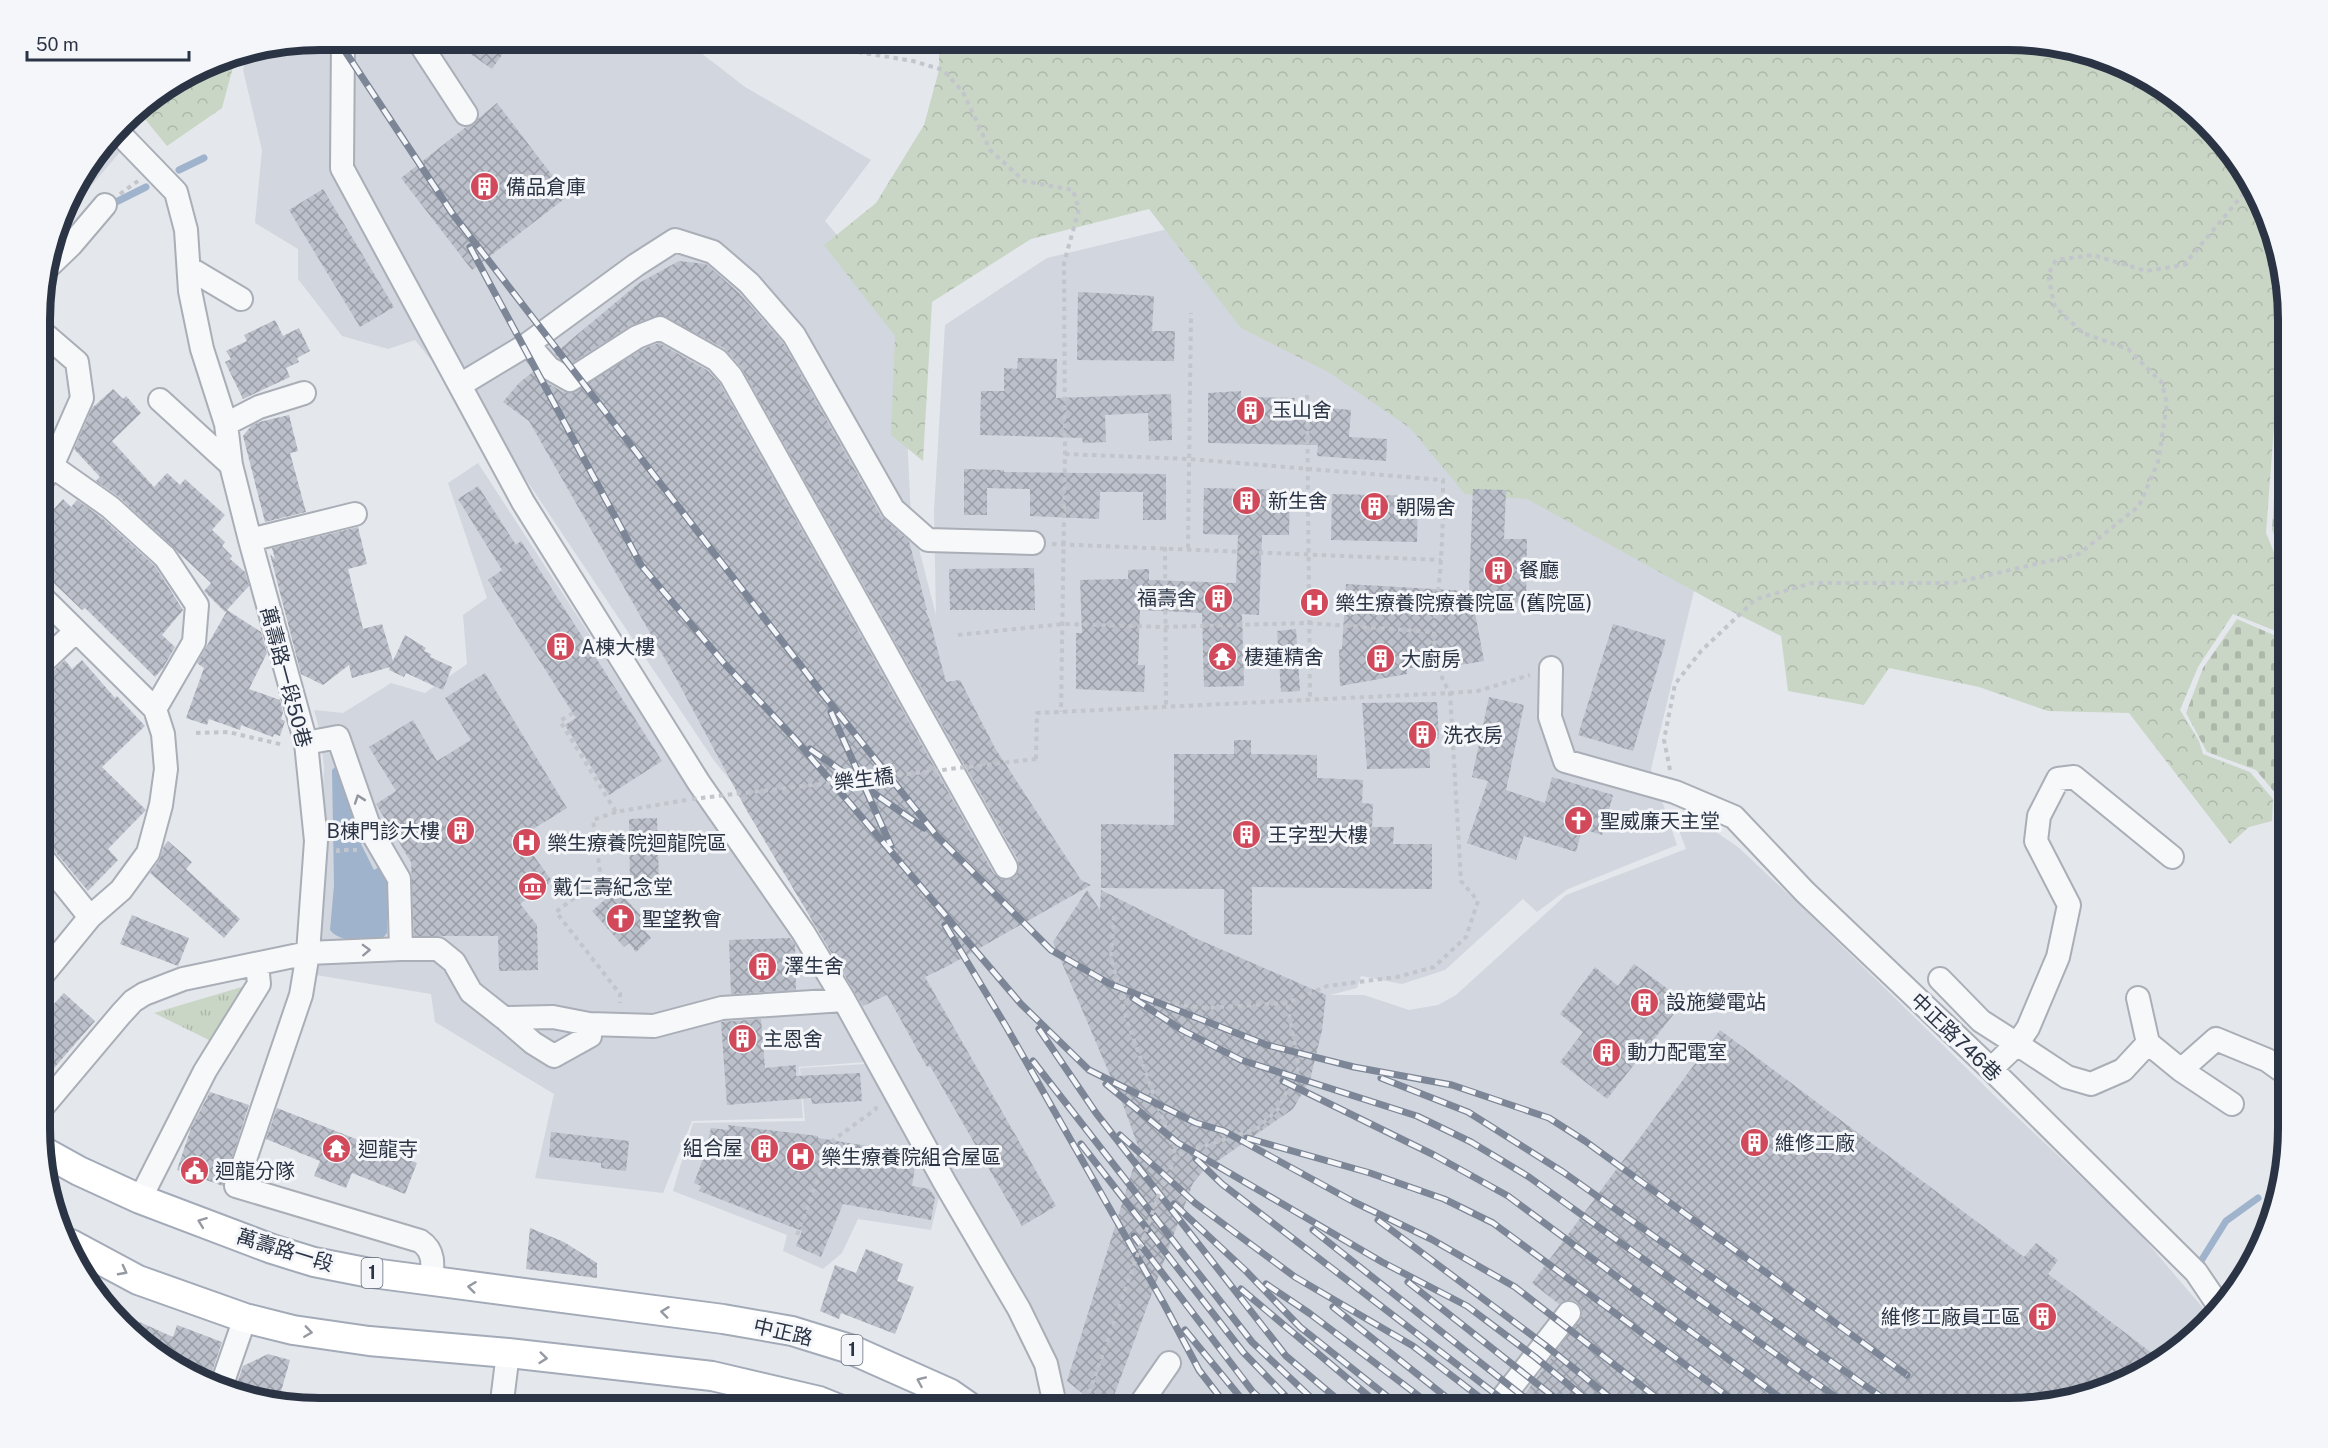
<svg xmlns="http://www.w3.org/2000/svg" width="2328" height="1448" font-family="'Public Sans','Noto Sans TC',sans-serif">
<defs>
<pattern id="grass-tufts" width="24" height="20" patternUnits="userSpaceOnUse" patternTransform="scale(1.5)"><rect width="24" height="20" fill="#c9d6c5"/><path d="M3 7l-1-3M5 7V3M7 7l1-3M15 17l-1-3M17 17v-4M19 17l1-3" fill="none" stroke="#adb8ab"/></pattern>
<pattern id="forest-crowns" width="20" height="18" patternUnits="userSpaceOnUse" patternTransform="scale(1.5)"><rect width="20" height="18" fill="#c9d6c5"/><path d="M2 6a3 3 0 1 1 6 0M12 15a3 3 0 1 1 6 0" fill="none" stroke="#adb8ab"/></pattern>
<pattern id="cemetery-stones" width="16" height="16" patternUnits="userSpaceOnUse" patternTransform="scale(1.5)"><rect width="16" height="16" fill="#c9d6c5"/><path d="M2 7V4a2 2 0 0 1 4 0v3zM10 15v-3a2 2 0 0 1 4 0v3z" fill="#adb8ab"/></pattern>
<pattern id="building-cross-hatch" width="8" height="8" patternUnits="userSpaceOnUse" patternTransform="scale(1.5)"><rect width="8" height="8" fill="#bbc0ca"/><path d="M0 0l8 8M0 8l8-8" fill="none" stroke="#989da6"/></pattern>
</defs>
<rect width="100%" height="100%" fill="#e4e7ec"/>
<!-- built -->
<path fill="#d2d6de" d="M319,39H683L745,87L871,160L825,221L909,318L907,433L911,518L936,615L934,511L945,325L1047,258L1180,226L1524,492L1694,591L1651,769L1677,845L1568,889L1537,912L1523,899L1445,970L1402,984L1361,976L1357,988L1330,995H1364L1409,1010L1438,1005L1456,995L1566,895L1686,849L1671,809L1713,830L1738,847L1802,907L1999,1100L2134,1227L2209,1315L2149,1372L2027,1408L1087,1409L1065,1393L1017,1284L842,980L872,967L846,919L715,762L519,469L415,340L388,349L342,336L298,279V249L255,223L262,150L243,70L248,53Z
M110,140L120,152L59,224L68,195Z
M478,463L675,766L784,920L866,1062L799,1067L803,1118L692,1121L663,1193L535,1178L554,1094L435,1022L431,994L310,974L317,938L324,767L320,732L314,710L343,713L391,683L425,693L467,664L463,615L487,598L448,483Z
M867,1064L939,1197L931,1230L858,1219L842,1253L823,1269L783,1251L787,1235L673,1191L693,1123L805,1121L800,1068Z"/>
<!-- grass -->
<path fill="url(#grass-tufts)" d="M245,986L211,1041L154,1013Z"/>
<!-- forest -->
<path fill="url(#forest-crowns)" d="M939,39H2009L2098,54L2164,86L2252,179L2288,301V404L2274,427L2266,533L2288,586V615L2281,633L2233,614L2198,667L2180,710L2199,741L2203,754L2250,772L2273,799L2272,821L2249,827L2230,844L2129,713L2048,711L1979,687L1889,668L1864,705L1788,691L1781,636L1721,606L1527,499L1465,494L1410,428L1330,373L1241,328L1149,209L1031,239L932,302L923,461L891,435L895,336L824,245L876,203L924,125L939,70Z
M236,56L222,108L167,146L136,108L212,60Z"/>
<!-- cemetery -->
<path fill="url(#cemetery-stones)" d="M2288,419V568L2272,530L2278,435Z
M2237,619L2285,640L2288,634V856L2281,853L2275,793L2256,770L2207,752L2186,713L2203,668Z"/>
<!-- water -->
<path fill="#9fb4cc" d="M335,767L364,842L361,844L374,870L379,867L387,882V933L382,939C367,941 341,944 330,930L334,885L332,770Z"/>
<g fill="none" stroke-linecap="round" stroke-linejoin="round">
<!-- stream -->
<path stroke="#9fb4cc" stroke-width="7" d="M179,170L204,158
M108,206L146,187
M2201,1261L2226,1221L2258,1198"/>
</g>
<!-- building -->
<path fill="url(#building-cross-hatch)" d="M449,39H513L492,69Z
M497,103L568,196L472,270L401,178L466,127L474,125L479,118Z
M323,189L394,307L360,327L289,210Z
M679,261L706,264L739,293L783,343L881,516L909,541L927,610H925L930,621L946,682L960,680L995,748L1081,880L1091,885L948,966L925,977L1056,1206L1022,1226L930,1066L927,1067L887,995L863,1006L747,811L677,680L529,421L503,402L519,383L534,371L542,380L563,392L571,393L643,349L659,343L708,371L720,384L994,874L1005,880L1013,878L1019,868L1018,860L741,367L724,348L660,315L630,326L570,364L554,354L639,283Z
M1078,292L1154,296L1152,331H1175L1174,361L1077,360Z
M275,320L283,336L299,328L310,351L297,358L299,362L286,368L290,377L243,399L225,362L231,359L226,351L247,341L244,335Z
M1018,358L1057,359L1056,398L1171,394L1172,440L1149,441L1148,413L1105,415L1106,442L1083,443L1082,438L980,435L981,391H1004V368L1017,369Z
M113,389L123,399L126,396L141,413L112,441L154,487L167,473L180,485L185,479L225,515L212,530L225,542L222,546L232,556L230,559L245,572L249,586L227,610L261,632L267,653L249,689L280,700L283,712L281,719L285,721L280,736L274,734L273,737L241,725L240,730L209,719L207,725L186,718L204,668L197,663L227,611L225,612L204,591L211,583L119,497L96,481L100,477L74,449L92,408Z
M1241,391V397L1295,398L1294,405L1351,410L1349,437L1387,439L1386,461L1317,456L1318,445L1208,443V393Z
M289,415L298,451L290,453L306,512L265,522L243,436L251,426L259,422Z
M964,469L1004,470V472L1166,474V520H1143V492H1100L1099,519L1030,516V489L987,488V515H964Z
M478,486L516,545L521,541L662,761L609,795L565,725L576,718L488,580L502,570L458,499Z
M1204,488L1290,490L1289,535H1262L1259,615L1242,614L1244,686L1204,687L1202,613L1140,610L1138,665H1145L1144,692L1076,689V633H1082L1080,580L1128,579V570L1149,569V580L1236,583L1238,535L1203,534Z
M1473,489L1506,490L1504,539H1527L1526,603L1473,602L1484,661L1448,667L1407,668V674L1340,686L1339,649H1342L1346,584L1469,591Z
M1332,494L1418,496L1417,542L1331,540Z
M63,499L71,507L77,500L102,518L155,566L183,610L162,635L175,647L163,668L155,677L85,608L82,610L41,571V523Z
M358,527L367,564L348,569L363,629L382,624L393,661L405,635L426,648L424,651L431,654L430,657L452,667L443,690L406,673L404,677L389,670L390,667L352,678L349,665L323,685L301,674L270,554L275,559L272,548Z
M1034,568L1035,610H950L949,569Z
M1613,624L1666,640L1633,751L1578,735Z
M1296,629L1300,691L1281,692L1277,631Z
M65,660L72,669L82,660L115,698L117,696L145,726L102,767L146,810L108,849L118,860L88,891L52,848L41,843V677L50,674Z
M485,673L567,808L520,837L552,881L520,904L537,925L538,970L499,971L498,936H414L411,862L376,804L396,791L369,747L413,720L437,761L471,740L445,698Z
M1489,697L1524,705L1506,790L1545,803L1552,777L1613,795L1602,835L1582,829L1576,852L1524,836L1516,860L1467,843L1488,781L1472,777Z
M1437,702L1439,739H1429L1430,768L1367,769L1362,703Z
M1234,740H1251V754L1317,755V778L1363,780L1362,803L1373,804L1372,827H1394L1393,844H1432V889L1252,887V935L1224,934V889L1101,888V824L1174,825V754H1234Z
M657,818L659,883L630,884L629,819Z
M168,841L192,862L186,869L240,919L224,938L150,873L159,861L164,846Z
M41,878L51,889L41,898Z
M617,889L650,926L645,931L651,938L636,952L629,943L624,947L592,911Z
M1087,890L1100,910L1101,890L1189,934H1186L1326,995L1322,1030L1310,1080L1293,1109L1203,1171L1193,1183L1109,1409H1102L1067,1381L1139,1149L1125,1110L1053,942Z
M132,915L189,938L178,966L120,944Z
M790,938L795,944L796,990L731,994L729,940Z
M1634,964L1684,1001L1607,1099L1560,1062L1583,1032L1560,1014L1595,967L1618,986Z
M64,993L95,1021L41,1083V1047L54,1033L41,1023V1018Z
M761,1019L765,1068L796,1065V1076L860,1073L862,1101L812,1104L811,1098L727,1105L721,1022Z
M1720,1030L2024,1257L2036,1243L2058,1260L2048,1274L2161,1360L2149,1372L2027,1408L1514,1409L1582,1315L1581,1307L1577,1302L1570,1300L1559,1304L1532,1283Z
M210,1092L249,1105L223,1186L177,1170L191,1128Z
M277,1108L417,1163L405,1194L352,1173L346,1188L314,1176L320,1161L266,1139Z
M728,1125L818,1136V1138L910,1153L909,1159L916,1160L912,1186L929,1189L935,1197L931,1220L843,1204L821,1257L796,1246L802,1231L699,1191L701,1186L694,1183L705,1154L711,1128L729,1130Z
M551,1132L629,1141L626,1171L601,1168V1163L549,1157Z
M530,1228L564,1242L597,1263V1278L526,1269Z
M866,1249L903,1264L897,1281L914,1287L895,1334L841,1313L839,1319L820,1311L835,1265L856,1273Z
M115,1311L173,1337L177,1325L222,1342L208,1384L164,1362Z
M268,1354L290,1360L278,1402L233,1395L243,1366Z"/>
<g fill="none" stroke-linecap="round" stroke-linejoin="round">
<defs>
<path id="minor" d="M343,39L342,168L523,502L699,783L803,932L844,1000L945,1183L1019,1309L1046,1364L1055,1405L1053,1409
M417,39L466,114
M189,268L241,299
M45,270L71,245L105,205
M41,331L77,362L82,398L52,466L41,483
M528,344L549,368L570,380L637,337L660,328L717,360L731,376L1006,867
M460,385L528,344L636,265L675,240L713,252L749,283L794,335L893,509L928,540L1033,543
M160,400L231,465
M226,424L259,407L304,393
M250,540L355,514
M41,596L155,709
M41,664L76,631
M1551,668L1550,717L1565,761L1675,792L1734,817L1805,892L1991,1069L2196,1272L2219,1306
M306,743L338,737L370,829L399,879L401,949L308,953L301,995L236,1186L420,1241C435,1251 433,1265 431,1282
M41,856L90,917
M401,949H438L454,962L471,992L504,1018L553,1017L589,1024L590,1036L554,1056L533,1043L504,1018
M41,977L90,917L121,890L148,853L161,805L166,769L163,734L155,709L194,642L197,605L165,557L110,507L52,466
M1940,979L1981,1021L2017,1044L2028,1028L2058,957L2069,905L2036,841L2039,816L2058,779L2074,777L2172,857
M2138,998L2148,1043
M589,1024L654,1026L722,1008L844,1000
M1991,1069L2017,1044L2067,1077L2091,1084L2123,1070L2148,1043L2181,1070L2216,1039L2267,1060L2288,1075
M2181,1070L2232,1104
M41,1109L121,1014L133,1001L144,994L183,979L308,953L316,841L306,743L250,540L231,465L226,424L202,349L190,291L186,230L176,192L117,131
M140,1199L205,1071L259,984L257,964
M220,1390L245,1318
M501,1409L508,1353
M1137,1409L1169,1363
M1494,1409L1569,1313"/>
<path id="major" d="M41,1150L79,1171L140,1199L272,1249L314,1262L365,1272L723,1319L792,1331L850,1349L949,1393L972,1409
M71,1244L138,1280L245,1318L293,1330L369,1341L508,1353L712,1376L819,1401L839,1409"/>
</defs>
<!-- minor casing -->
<use href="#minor" stroke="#a9aeb7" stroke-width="26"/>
<!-- major casing -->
<use href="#major" stroke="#a3abb8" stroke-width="32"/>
<!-- path -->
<path stroke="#c2c5cb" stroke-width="4" stroke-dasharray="4.5 4.5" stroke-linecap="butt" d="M778,39L913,61L943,70L963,92L990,150L1024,181L1073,190L1079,209L1064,263L1065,454L1061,712
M120,194L138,181
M1307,395L1310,700
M1065,454L1189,459L1443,480C1443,506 1443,532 1441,558C1439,608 1422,647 1450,693L1461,881L1478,901L1466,937L1434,967L1397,977L1327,986L1287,1003L1205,1008L1122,997
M1052,544L1441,560
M1165,547L1166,707
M1188,548L1191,313
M958,635L1063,624L1164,627L1308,623L1433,632
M573,713L560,721L616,812L686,800
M196,733L228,732L284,745
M1036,759L1037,713L1450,693L1478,691L1530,675
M1670,770L1664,740L1675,684L1701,651L1756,599L1812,583H1954L2079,554L2139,506L2158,462L2167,404L2162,383L2128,349L2083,333L2055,307L2048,275L2056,260L2093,255L2146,271L2184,265L2250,186
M616,812L593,820L601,880L570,901L556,912L620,994V1003
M338,853V850H357
M1114,916L1111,957L1127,1021L1176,1156
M1159,1194L1176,1156L1258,1128L1278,1109L1299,1067L1287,1003
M797,1235L832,1141L876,1109L875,1103"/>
<!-- minor -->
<use href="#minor" stroke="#f7f8fa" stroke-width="22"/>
<!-- major -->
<use href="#major" stroke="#fff" stroke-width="28"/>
<defs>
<path id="rail" d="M337,39L452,213L822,693L937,836L1051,950L1110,984L1267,1045L1354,1067L1452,1085L1549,1118L1585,1141L1907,1375
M470,247L641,565L723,662L795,739L1021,1004L1089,1070L1196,1123L1224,1131L1354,1202L1431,1239L1515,1287L1671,1409
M831,712L891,846
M810,749L924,828
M945,925L1007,1028L1164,1304L1199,1370L1229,1409
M1133,998L1182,1030L1241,1060L1417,1116L1471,1142L1529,1177L1851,1408
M1039,1029L1096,1113L1286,1356L1349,1409
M1033,1061L1252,1342L1323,1409
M1381,1078L1468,1112L1563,1172L1887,1401
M1283,1081L1434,1155L1508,1196L1794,1408
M1106,1084L1178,1143L1382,1262L1467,1306L1535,1357L1598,1409
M1120,1135L1195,1203L1295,1277L1413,1346L1495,1409
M1247,1138L1370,1173L1444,1199L1493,1223L1745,1409
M1081,1144L1243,1352L1298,1409
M1196,1159L1222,1184L1515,1409
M1174,1204L1246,1271L1300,1327L1403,1409
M1378,1220L1545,1345L1624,1409
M1313,1230L1539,1409
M1134,1236L1253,1392L1272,1409
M1408,1282L1569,1409
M1266,1284L1309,1313L1436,1409
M1241,1289L1384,1409
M1333,1307L1461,1409
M1185,1330L1250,1409"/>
</defs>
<!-- rail casing -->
<use href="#rail" stroke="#7d8696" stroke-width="7"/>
<!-- rail -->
<use href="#rail" stroke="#f4f6f9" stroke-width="4.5" stroke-dasharray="14" stroke-linecap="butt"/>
<!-- path-bridge -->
<path stroke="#c2c5cb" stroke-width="4" stroke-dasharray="4.5 4.5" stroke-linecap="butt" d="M692,799L1036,759
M1089,1393L1159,1194"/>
</g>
<!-- one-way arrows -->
<defs><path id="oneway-chevron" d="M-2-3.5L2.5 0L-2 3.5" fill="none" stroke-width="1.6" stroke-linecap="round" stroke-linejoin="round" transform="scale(1.5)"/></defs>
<g stroke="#9196a0">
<use href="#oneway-chevron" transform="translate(359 799) rotate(-109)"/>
<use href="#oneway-chevron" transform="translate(366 950) rotate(-2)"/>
</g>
<g stroke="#959aa2">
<use href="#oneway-chevron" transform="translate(202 1222) rotate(-159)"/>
<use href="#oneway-chevron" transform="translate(123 1271) rotate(28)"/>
<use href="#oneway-chevron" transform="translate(472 1287) rotate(-173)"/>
<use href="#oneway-chevron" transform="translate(665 1312) rotate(-173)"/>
<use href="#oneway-chevron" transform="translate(308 1332) rotate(8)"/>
<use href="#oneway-chevron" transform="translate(543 1358) rotate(6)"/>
<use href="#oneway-chevron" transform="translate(921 1381) rotate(-156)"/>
</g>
<!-- icons -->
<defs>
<symbol id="building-disc" viewBox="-11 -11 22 22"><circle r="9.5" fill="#d1495b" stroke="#f4f6f9"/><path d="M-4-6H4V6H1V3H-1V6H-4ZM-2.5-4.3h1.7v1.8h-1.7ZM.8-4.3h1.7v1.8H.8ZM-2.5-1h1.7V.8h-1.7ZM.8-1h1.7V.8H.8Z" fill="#fff"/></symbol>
<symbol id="hospital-disc" viewBox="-11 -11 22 22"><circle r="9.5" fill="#d1495b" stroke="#f4f6f9"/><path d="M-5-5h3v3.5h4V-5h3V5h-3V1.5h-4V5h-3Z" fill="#fff"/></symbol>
<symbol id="temple-disc" viewBox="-11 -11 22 22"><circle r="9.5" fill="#d1495b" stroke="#f4f6f9"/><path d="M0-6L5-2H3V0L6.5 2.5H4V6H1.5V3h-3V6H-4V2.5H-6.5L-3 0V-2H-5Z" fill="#fff"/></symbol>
<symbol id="church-disc" viewBox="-11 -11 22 22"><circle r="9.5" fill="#d1495b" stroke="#f4f6f9"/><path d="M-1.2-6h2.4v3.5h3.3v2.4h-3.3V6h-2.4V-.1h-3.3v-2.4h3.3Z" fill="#fff"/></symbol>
<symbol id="museum-disc" viewBox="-11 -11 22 22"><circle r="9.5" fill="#d1495b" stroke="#f4f6f9"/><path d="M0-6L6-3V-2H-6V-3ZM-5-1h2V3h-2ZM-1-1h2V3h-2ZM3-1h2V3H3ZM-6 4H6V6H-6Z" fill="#fff"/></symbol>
<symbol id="civic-disc" viewBox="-11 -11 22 22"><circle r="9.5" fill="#d1495b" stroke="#f4f6f9"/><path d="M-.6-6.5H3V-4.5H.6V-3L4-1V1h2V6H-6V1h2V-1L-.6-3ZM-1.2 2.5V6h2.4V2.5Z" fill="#fff"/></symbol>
</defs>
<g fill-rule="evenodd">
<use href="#building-disc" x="468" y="170" width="33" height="33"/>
<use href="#building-disc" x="1234" y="394" width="33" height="33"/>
<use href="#building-disc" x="1230" y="484" width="33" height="33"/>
<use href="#building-disc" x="1358" y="490" width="33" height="33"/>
<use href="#building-disc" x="1482" y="554" width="33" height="33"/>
<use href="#building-disc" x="1202" y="582" width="33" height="33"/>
<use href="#hospital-disc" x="1298" y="586" width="33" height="33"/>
<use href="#building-disc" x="544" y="630" width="33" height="33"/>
<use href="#temple-disc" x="1206" y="640" width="33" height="33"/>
<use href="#building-disc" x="1364" y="642" width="33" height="33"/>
<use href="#building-disc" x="1406" y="718" width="33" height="33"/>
<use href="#church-disc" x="1562" y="804" width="33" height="33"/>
<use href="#building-disc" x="444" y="814" width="33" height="33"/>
<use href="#building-disc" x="1230" y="818" width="33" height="33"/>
<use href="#hospital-disc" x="510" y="826" width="33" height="33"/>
<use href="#museum-disc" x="516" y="870" width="33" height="33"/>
<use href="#church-disc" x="604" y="902" width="33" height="33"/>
<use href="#building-disc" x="746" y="950" width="33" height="33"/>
<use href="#building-disc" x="1628" y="986" width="33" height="33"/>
<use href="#building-disc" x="726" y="1022" width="33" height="33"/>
<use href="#building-disc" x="1590" y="1036" width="33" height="33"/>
<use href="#building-disc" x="1738" y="1126" width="33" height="33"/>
<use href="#building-disc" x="748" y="1132" width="33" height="33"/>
<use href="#temple-disc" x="320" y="1132" width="33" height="33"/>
<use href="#hospital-disc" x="784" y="1140" width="33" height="33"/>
<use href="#civic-disc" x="178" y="1154" width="33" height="33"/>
<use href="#building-disc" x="2026" y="1300" width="33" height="33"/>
</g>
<g text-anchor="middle" stroke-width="6" stroke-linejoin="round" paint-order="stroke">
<!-- shield labels -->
<g fill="#f4f6f9" stroke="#676e7b" stroke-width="1.5">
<rect x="361.5" y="1258" width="21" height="30" rx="4.5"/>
<rect x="841.5" y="1335" width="21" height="30" rx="4.5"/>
</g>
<g font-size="18" font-weight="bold" fill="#2b3445">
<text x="372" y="1279">1</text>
<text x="852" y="1356">1</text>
</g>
<!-- poi labels -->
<g font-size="20" fill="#2b3445" stroke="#f4f6f9" text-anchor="start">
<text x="506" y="194">備品倉庫</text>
<text x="1272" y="417">玉山舍</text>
<text x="1268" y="508">新生舍</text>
<text x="1396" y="514">朝陽舍</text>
<text x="1519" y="577">餐廳</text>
<text x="1197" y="605" text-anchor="end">福壽舍</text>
<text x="1335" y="610">樂生療養院療養院區 (舊院區)</text>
<text x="581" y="654">A棟大樓</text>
<text x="1244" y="664">棲蓮精舍</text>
<text x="1401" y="666">大廚房</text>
<text x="1443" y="742">洗衣房</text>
<text x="1600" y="828">聖威廉天主堂</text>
<text x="440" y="838" text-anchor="end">B棟門診大樓</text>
<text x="1268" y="842">王字型大樓</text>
<text x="547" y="850">樂生療養院迴龍院區</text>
<text x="553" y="894">戴仁壽紀念堂</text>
<text x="642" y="926">聖望教會</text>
<text x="784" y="973">澤生舍</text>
<text x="1666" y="1009">設施變電站</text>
<text x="763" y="1046">主恩舍</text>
<text x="1627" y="1059">動力配電室</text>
<text x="1775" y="1150">維修工廠</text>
<text x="743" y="1155" text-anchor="end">組合屋</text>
<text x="358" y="1156">迴龍寺</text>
<text x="821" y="1164">樂生療養院組合屋區</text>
<text x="215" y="1178">迴龍分隊</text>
<text x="2021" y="1324" text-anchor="end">維修工廠員工區</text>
</g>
<!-- street labels -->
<g font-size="20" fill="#2b3445" stroke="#f4f6f9">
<text transform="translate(286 677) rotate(75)" y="7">萬壽路一段50巷</text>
<text transform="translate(864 779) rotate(-7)" y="7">樂生橋</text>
<text transform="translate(1956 1037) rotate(44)" y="7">中正路746巷</text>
<text transform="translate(285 1250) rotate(17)" y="7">萬壽路一段</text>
<text transform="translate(783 1332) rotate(13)" y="7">中正路</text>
</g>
</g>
<!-- crop -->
<path d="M0 0H2328V1448H0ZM320 50H2008A270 270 0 0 1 2278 320V1128A270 270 0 0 1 2008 1398H320A270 270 0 0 1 50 1128V320A270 270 0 0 1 320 50Z" fill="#f4f6f9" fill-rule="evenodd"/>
<path fill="none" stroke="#2b3445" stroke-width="8" d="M320 50H2008A270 270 0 0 1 2278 320V1128A270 270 0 0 1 2008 1398H320A270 270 0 0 1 50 1128V320A270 270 0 0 1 320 50Z"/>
<!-- scale -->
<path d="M27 51v9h162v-9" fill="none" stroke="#2b3445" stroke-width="3"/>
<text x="36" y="51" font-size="18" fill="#2b3445" stroke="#f4f6f9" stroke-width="4.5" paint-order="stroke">50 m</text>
</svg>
